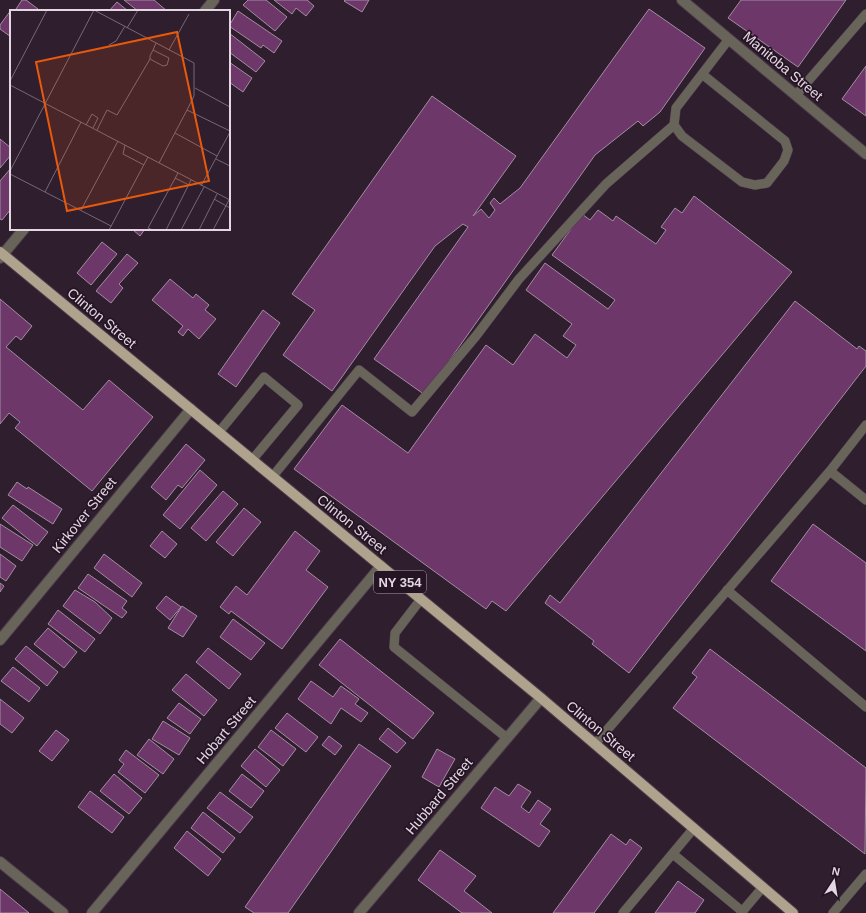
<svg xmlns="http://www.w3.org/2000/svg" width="866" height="913" font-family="Helvetica,sans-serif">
<rect width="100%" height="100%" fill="#2f1e2e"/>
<!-- building -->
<path fill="#6d376a" stroke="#a38da1" d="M22,0H26L38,9L36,11H19L16,9Z
M124,0H154L167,11H138Z
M248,0H266L287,17L275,31L243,5Z
M274,0H307L314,6L306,16L296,8L292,14Z
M345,0H369L362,12L344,1Z
M741,0H846L798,67L728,18Z
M117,2L128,11H109Z
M649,9L705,48L660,112L643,126L638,121L595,155L425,395L374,359L468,227L463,224L435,246L332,391L283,355L315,310L292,294L432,96L516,156L473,216L481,209L489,218L495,210L490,203L494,198L500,204L520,188Z
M11,10L13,11H11V37L0,29V25Z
M238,11L282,41L274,53L263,45L261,48L229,26Z
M229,33L265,61L256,72L229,52Z
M229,62L252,78L243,92L229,82Z
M866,66V116L842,99Z
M0,139L11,148V155L0,168Z
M11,168V209L2,220L0,219V181Z
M694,196L792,272L506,611L492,601L486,609L294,469L342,405L408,453L486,345L513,365L535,334L567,358L576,345L563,336L572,324L526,290L545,263L608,309L615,300L552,255L582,214L590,220L598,210L613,221L616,216L656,244L666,230L661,227L675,208L682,213Z
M132,229H145L140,236Z
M102,242L117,254L91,285L77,273Z
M127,254L138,263L119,284L123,288L111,303L96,291Z
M170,279L193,298L196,294L209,305L205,310L216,319L199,339L188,329L183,336L178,332L183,326L152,300Z
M0,299L32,326L21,340L16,336L6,347L83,410L109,380L153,417L92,491L15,428L20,422L9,413L0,424Z
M795,301L857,349L859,346L866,351V366L629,673L592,644L594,641L545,603L550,595L560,603Z
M263,310L280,323L236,387L218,374Z
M186,444L205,460L182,488L178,485L166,500L151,487Z
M200,470L217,485L180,529L163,515Z
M17,482L27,489L28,487L62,509L53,524L8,495Z
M223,491L238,504L206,541L191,528Z
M13,505L48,532L37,546L2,518Z
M244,508L261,522L233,556L216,542Z
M0,524L33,545L22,561L0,547Z
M813,524L866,563V651L771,581Z
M162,531L177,544L165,558L150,546Z
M295,531L320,551L306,570L328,587L282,649L231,611L229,614L220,607L236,586L247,595Z
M0,554L16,566L6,581L0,577Z
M104,554L142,583L132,597L94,568Z
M88,574L127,601L122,608L127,612L122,618L78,588Z
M0,583L4,586L0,592Z
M75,590L95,602L112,618L100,634L63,606Z
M166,596L181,607L170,620L156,608Z
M182,606L197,616L183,637L168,628Z
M58,610L95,639L85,652L48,624Z
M233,619L265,643L251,660L220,637Z
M48,628L77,652L64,668L34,644Z
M340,639L434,713L413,739L319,665Z
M26,646L58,672L47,686L15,659Z
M208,648L241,674L229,689L196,662Z
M710,649L866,768L865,854L673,708L697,677L692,673Z
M13,667L40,688L29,702L1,681Z
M186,674L217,700L204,716L172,690Z
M311,681L333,697L341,686L359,699L355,704L368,713L361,722L341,708L331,724L298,699Z
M0,699L24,718L12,733L0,724Z
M179,703L201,719L190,734L167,718Z
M287,713L318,737L306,752L275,728Z
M163,721L190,738L179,755L152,739Z
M388,728L406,743L397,753L379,739Z
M56,730L69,740L52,761L39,751Z
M271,730L296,749L283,766L258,747Z
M329,736L342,746L335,755L322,745Z
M149,739L174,759L163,774L137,755Z
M359,744L391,766L288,913H254L245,907Z
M255,749L280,770L266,787L241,766Z
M437,749L455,759L439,787L422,777Z
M126,750L159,775L145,793L118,772L124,764L119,760Z
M114,774L142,798L129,814L100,791Z
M242,774L264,791L251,808L229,791Z
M518,784L531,792L521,807L529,813L538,800L551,809L540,824L550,831L539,847L481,808L495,787L509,796Z
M90,791L124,817L112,833L78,807Z
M220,792L253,817L240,833L207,808Z
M203,812L235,838L223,853L191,828Z
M187,831L221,859L208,876L174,848Z
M611,834L626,845L630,839L642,848L594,913H553Z
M440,850L476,876L464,891L492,913H462L418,880Z
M678,881L704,900L695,913H655Z
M0,889L29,913H0Z"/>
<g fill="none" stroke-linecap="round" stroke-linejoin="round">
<defs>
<path id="lane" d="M702,74L785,141L788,150L784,161L767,183L755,185L742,182L682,136L674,125L676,108L729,39
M796,95L866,14
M866,425L830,471L866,500
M219,432L264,377L298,405L252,460
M273,476L359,370L412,412L476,336L519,279L606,184L674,125
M727,590L866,707
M421,599L395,633L394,647L507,738
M595,744L830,471
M673,854L743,912
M623,913L694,828
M741,913L763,887
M833,913L866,874"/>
<path id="street" d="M682,0L866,154
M205,11L214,0
M0,258L24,229
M0,640L191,409
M0,862L63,913
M92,913L381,566
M359,913L541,698"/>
<path id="primary" d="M0,252L541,698L793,913"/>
</defs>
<!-- lane casing -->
<use href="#lane" stroke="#4c3c4b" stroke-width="10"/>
<!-- street casing -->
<use href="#street" stroke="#4c3c4b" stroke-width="12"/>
<!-- primary casing -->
<use href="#primary" stroke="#4c3c4b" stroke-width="12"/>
<!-- lane -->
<use href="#lane" stroke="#69645a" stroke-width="9"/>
<!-- street -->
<use href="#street" stroke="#69645a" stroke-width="10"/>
<!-- primary -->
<use href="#primary" stroke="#afa38e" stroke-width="10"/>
</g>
<g text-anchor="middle" stroke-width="3.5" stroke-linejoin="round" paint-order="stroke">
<!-- shield labels -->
<rect fill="#251424" stroke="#aa9ca9" stroke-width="1" x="374" y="571" width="52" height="22" rx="3"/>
<g font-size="13" font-weight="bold" fill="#e3d7e2">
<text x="400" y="587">NY 354</text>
</g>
<!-- street labels -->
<g font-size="14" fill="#e3d7e2" stroke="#251424">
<text transform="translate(783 66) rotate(40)" y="5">Manitoba Street</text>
<text transform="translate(102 318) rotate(40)" y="5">Clinton Street</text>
<text transform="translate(84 515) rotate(-51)" y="5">Kirkover Street</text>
<text transform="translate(352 524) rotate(39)" y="5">Clinton Street</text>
<text transform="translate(226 730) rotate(-50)" y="5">Hobart Street</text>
<text transform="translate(601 731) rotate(40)" y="5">Clinton Street</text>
<text transform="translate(439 796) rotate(-50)" y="5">Hubbard Street</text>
</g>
</g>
<!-- overview -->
<g transform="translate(10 10)">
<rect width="220" height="220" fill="#2f1e2e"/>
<path fill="none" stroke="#776876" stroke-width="1" d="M84,0L184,53V86L177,100L220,121M117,18L128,0M99,35L106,31L115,16M143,40L159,48L157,55L153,56L140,49V46L143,40L146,33M159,40L179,4M0,71L37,0M0,75L220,190M185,78L220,97M76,115L82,104L88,108L83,118M87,120L97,100L107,105L140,49M165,123L207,146M115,135L113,144L134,155M206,149L220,156M149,153L177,100M0,161L84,0M0,164L101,216M165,168L179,175M191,176L220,122M35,182L71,112M204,189L220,198M71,200L108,131M99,220L138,147M143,220L138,218L168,163M156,220L181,170M171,220L194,177M189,220L207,184M203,220L219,190"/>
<path fill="#e8590c" fill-opacity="0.15" stroke="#e8590c" stroke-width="2" d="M167,22L199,171L57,201L26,52Z"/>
<rect width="220" height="220" fill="none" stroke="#e3d7e2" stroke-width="2"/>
</g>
<!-- north arrow -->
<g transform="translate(834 881) rotate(12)" stroke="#251424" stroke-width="3" paint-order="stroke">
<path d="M0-3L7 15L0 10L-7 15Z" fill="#e3d7e2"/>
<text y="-6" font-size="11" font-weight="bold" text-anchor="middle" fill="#e3d7e2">N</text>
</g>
</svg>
